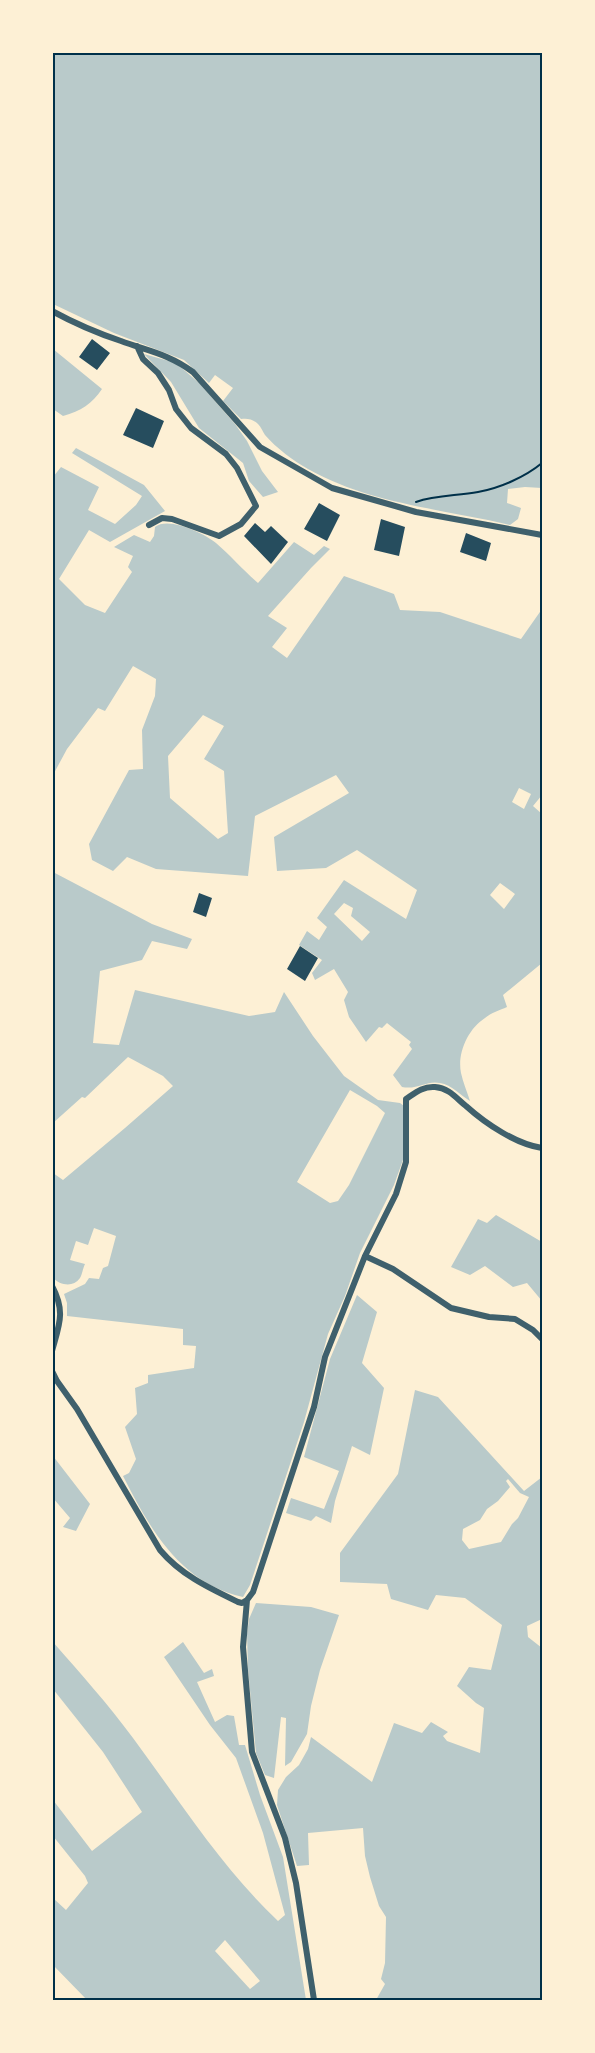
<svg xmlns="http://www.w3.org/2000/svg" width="595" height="2053" font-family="Karla,sans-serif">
<rect width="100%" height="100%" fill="#fdf0d5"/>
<!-- green -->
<path fill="#b9caca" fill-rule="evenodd" d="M53,53H542V488L525,487L508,489L507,503L521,508L518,519L510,525C443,509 370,504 308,469C294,461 276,448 265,435C263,432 261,427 258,424C253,419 247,418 241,419L223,401L233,388L215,375L209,383L184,360L114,333L53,304Z
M53,349L102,389C92,404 81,411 63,416L53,409Z
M144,354L176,363L199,383L235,424L247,441L262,471L278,492L263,497L249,481L243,463L199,428L171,382Z
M76,448L144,485L165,511L110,542L89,530L59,579L85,605L105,613L132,572L128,567L133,556L114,547L134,535L150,542L154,536L155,527C168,516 204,533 216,543C230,555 243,570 258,583L294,542L314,555L324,546L330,549L311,568L268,616L287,628L272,647L287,658L344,576L394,594L400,610L440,612L521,639L542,609V795L533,806L542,814V963L503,995L507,1007C500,1010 491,1013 485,1018C468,1029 457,1053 461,1073C463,1082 467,1092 470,1101C460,1095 452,1085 440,1083C427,1080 418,1090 402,1087L393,1075L412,1049L409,1045L411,1042L387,1023L382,1028L379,1027L366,1042L349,1017L344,1000L348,992L334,969L315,980L312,973L322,960L299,945L307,931L319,940L327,927L317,918L344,880L406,919L417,890L357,850L326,868L277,871L274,837L349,793L336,775L255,816L248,876L156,869L127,857L113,871L92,860L89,844L129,770L143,769L142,730L155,696L156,679L133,666L105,711L98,708L67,749L53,775V477L61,467L99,487L88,510L115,524L136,505L142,496L72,453ZM203,715L224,726L204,759L224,771L228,833L218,839L170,798L168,756ZM519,788L531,794L524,809L512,802ZM500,883L515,894L504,909L490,895ZM344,903L353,908L351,916L370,932L362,941L334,914Z
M53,872L152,924L192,939L187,949L152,941L142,960L100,971L93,1043L119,1045L135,990L249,1016L275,1012L284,992L313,1036L344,1076L378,1100L400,1103L404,1106V1157L394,1185L360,1253L345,1296L328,1334L304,1422L250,1585L243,1597C180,1583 150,1529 123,1476L129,1473L136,1459L125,1427L137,1414L135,1388L148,1383V1375L194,1368L196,1346L183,1345V1329L67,1316V1303L64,1294L85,1284L89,1278L99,1279L103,1268L108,1266L116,1236L94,1228L88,1245L76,1241L70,1260L85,1264C83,1268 82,1275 80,1278C73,1288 60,1285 53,1278V1173L63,1180L125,1128L173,1086L163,1076L128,1057L85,1098L82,1097L53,1123ZM350,1090L377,1106L385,1113L349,1185L338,1201L330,1203L297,1182Z
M496,1215L542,1242V1301L527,1283L513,1287L485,1266L470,1275L451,1267L478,1219L487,1223Z
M357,1295L377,1312L362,1363L384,1388L370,1455L352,1446L335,1501L331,1523L316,1516L311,1521L286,1513L291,1498L324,1509L339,1471L304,1457L330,1359Z
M415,1390L438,1397L524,1491L542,1477V1619L527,1626L528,1637L542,1648V2000H376L385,1984L381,1979L385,1963L386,1917L379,1906L370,1877L365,1856L363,1828L308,1833L309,1865L297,1866L277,1805L278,1790L286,1777L299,1765L308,1749L311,1737L372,1782L394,1723L422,1733L431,1722L448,1732L443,1736L447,1741L480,1753L484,1708L476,1703L457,1686L469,1667L491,1670L502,1625L465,1598L436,1595L428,1610L391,1599L387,1584L340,1582V1553L398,1474ZM508,1479L520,1493L529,1497L518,1518L512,1524L501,1542L469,1549L462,1540L463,1529L480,1520L487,1509L498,1501L510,1487L506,1481Z
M53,1456L90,1504L76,1531L63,1527L70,1518L53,1498Z
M256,1603L311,1607L339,1615L320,1670L311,1706L307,1734L291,1762L285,1766L286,1718L281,1717L274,1778L265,1775L256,1753L248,1669L247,1634L249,1619Z
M53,1642C80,1673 108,1704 133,1738C179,1800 221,1867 278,1921L285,1915L263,1833L236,1758L210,1725L164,1657L183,1642L204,1673L212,1669L214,1676L197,1682L215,1722L227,1715L234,1716L239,1745H245L260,1795L283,1857L306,2000H87L53,1965V1898L66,1910L88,1883L85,1876L53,1836V1800L92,1851L142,1812L103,1752L53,1689ZM225,1940L260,1981L250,1989L215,1951Z"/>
<!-- building -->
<path fill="#264d5e" d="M92,339L110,353L97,370L79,357Z
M136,408L164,421L153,448L123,435Z
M319,503L340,515L327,541L304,529Z
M381,519L405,527L399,556L374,550Z
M255,523L265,532L271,526L288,542L271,564L244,536Z
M466,533L491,543L486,561L460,552Z
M199,893L212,898L206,917L193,912Z
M300,946L318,958L305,981L287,969Z"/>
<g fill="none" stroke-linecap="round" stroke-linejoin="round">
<!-- path -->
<path stroke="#003049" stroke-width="2" d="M416,502C436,495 457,496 478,492C500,488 525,477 542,463"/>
<!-- minor -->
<path stroke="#3f606c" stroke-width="6" d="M52,311C74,323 97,333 121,341C148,351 169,354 193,372L260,447L332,488L416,512L542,535
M137,346L143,359L158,373L169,390L176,409L191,428L226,454L237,468L256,506L241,524L219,536L172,519L162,518L149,525
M365,1256L393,1269L451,1308L489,1317L515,1319L533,1330L542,1339
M52,1286C66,1312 59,1325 52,1351
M52,1371L57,1381L77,1409L160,1550C181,1575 209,1588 238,1602L242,1603L247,1600
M314,2000L296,1883L285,1838L252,1752L243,1647L247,1600L253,1592L314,1407L325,1357L365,1256L396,1194L406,1162V1099C415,1093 423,1086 435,1087C449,1088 456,1098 466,1106C486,1124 516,1144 542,1148"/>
</g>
<!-- border -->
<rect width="595" height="2053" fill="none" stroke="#fdf0d5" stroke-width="108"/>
<rect x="54" y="54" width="487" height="1945" fill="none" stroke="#003049" stroke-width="2"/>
</svg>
